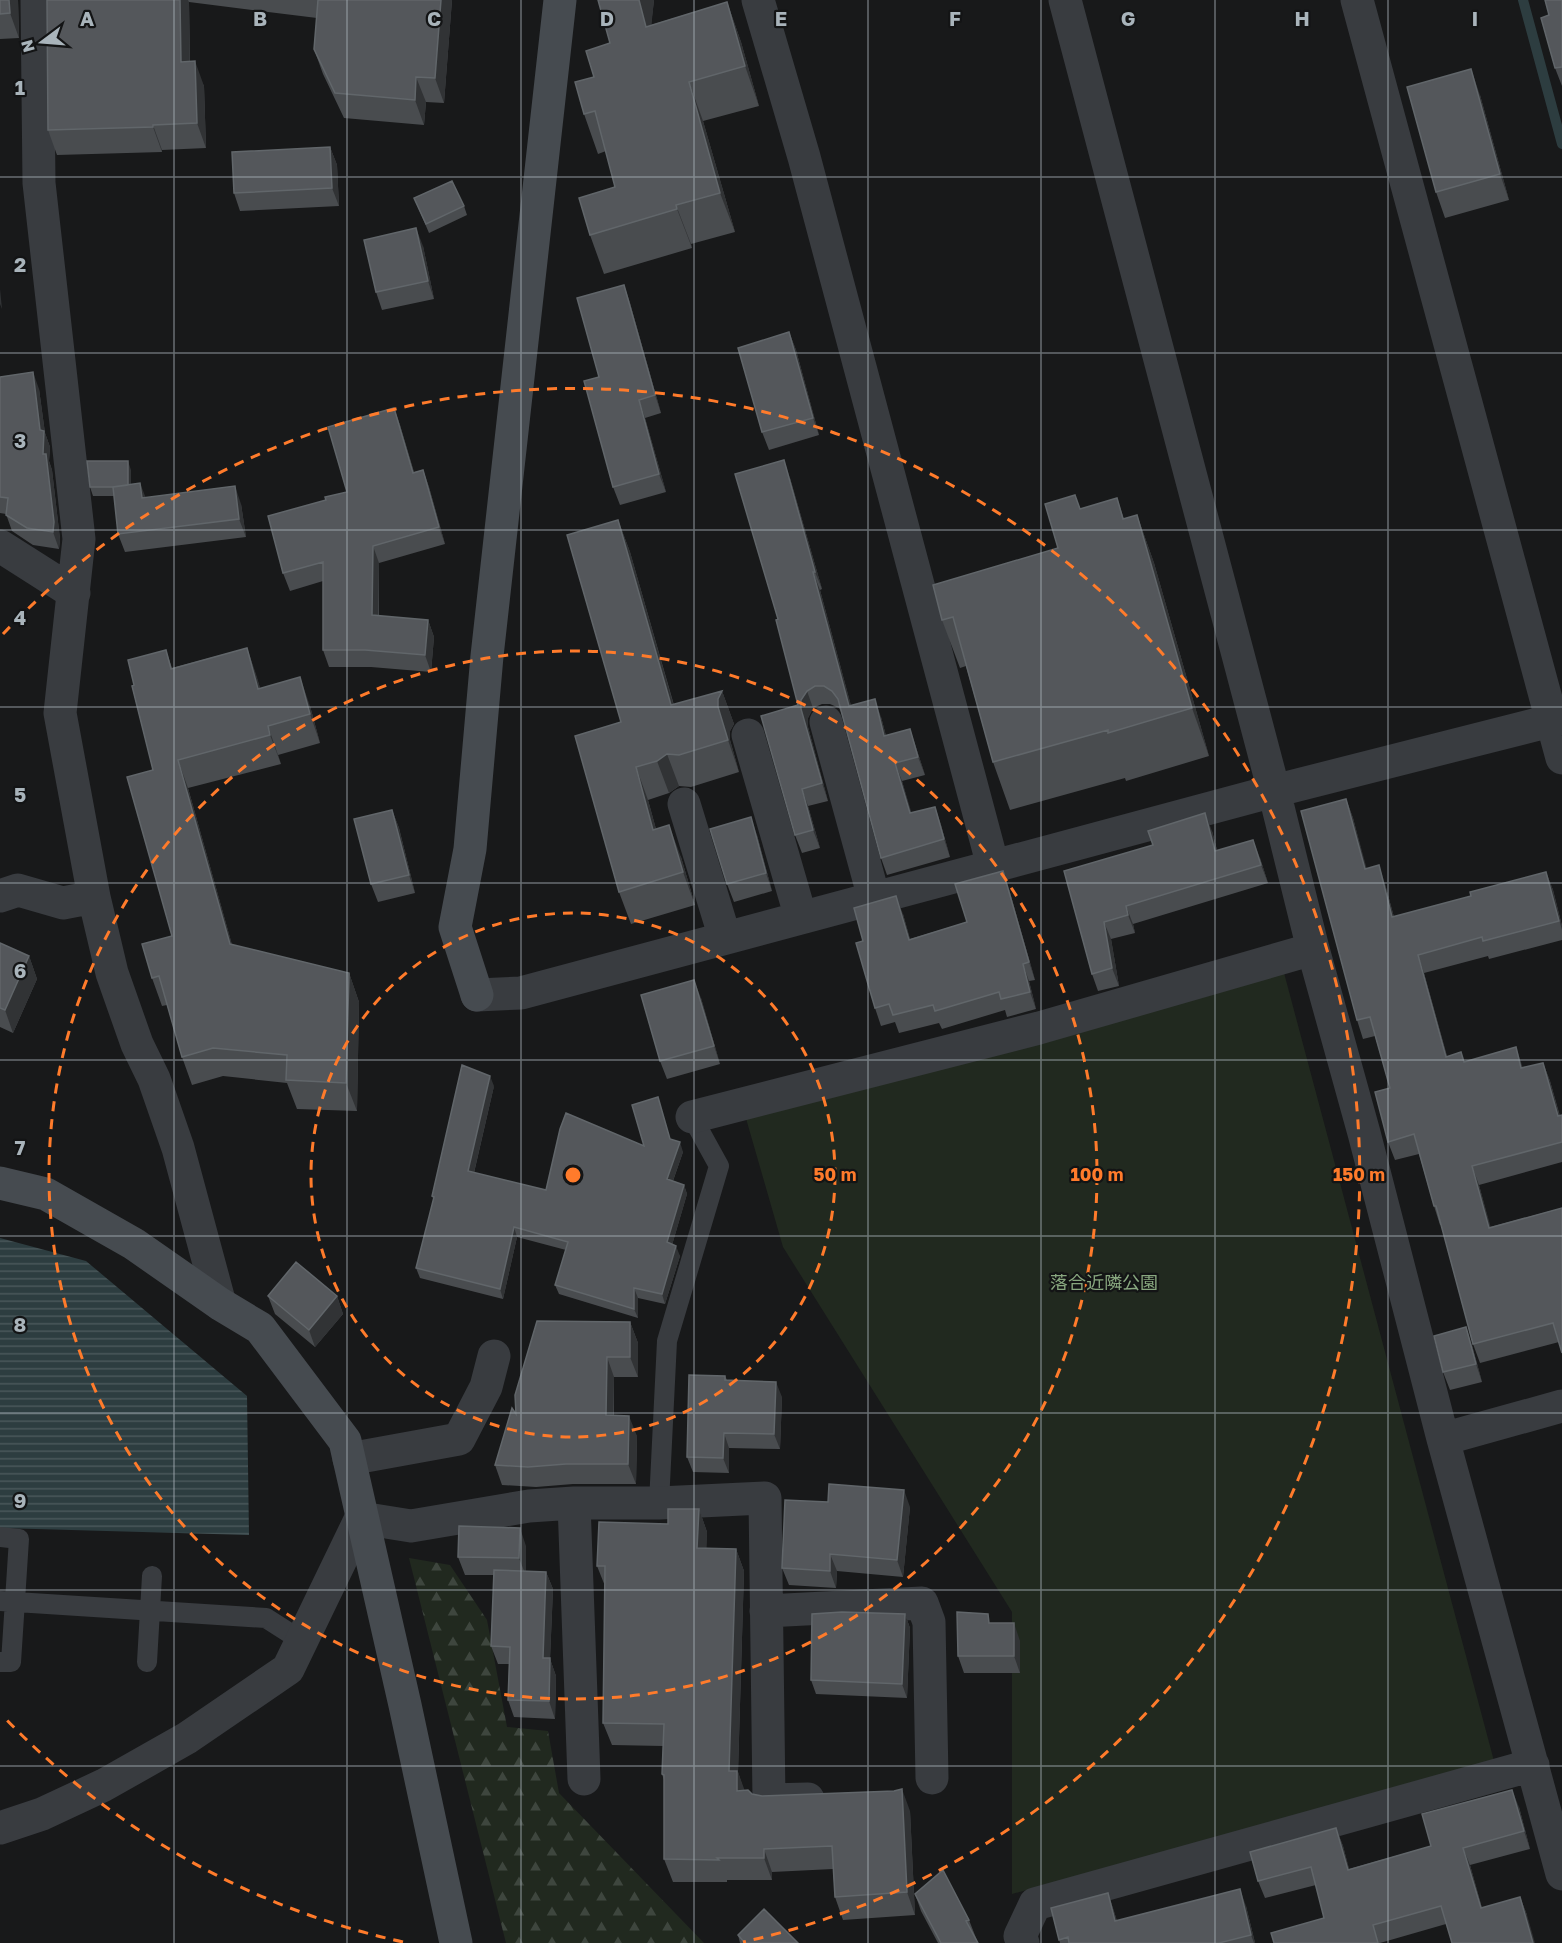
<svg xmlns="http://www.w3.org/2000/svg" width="1562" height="1943" font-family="'Golos Text','Noto Sans JP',sans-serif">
<defs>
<pattern id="forest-firs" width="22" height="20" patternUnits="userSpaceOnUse" patternTransform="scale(1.5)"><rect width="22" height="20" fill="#21291f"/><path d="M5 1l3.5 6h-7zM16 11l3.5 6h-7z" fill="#3e463e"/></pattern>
<pattern id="water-rules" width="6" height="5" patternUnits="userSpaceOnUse" patternTransform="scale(1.5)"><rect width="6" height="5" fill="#2d3d40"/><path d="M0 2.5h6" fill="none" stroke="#49575a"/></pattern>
</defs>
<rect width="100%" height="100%" fill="#18191a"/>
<!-- green -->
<path fill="#21291f" d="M1283,969L1494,1761L1012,1894V1612L783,1247L745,1115Z"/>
<!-- forest -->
<path fill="url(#forest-firs)" d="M409,1558L450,1565L487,1620L507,1727L548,1731L559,1793L704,1943H506Z"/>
<!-- water -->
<path fill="url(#water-rules)" d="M0,1238L86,1261L247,1396L249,1535L0,1528Z"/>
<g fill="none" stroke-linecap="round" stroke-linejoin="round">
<!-- stream -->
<path stroke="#2d3d40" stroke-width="10" d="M1523,0L1562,144"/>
<!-- lane -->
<path stroke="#393c40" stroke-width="20" d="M659,1503L667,1341L719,1166L692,1117
M0,1537L19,1539L11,1662H0
M0,1601L266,1618L302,1641
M147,1662L152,1576"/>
<!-- street -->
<path stroke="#393c40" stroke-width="33" d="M37,0L39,183L79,539L60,713L94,897L112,973L137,1044L154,1079L178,1148L220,1304
M758,0L804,157L993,866
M1065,0L1274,791L1313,949L1364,1133L1443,1439L1562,1874
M1357,0L1562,758
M0,546L74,593
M826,722L874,898
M748,735L801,918
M684,804L725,938
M0,896L18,890L63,903L94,897
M477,995L521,993L1274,791L1562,718
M692,1117L1039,1028L1313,949
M1443,1439L1562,1406
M349,1459L459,1439L486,1387L494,1356
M574,1503L584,1779
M766,1611L922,1603L929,1622L932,1778
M0,1828L42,1814L104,1785L187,1738L288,1669L361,1518L411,1526L529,1506L574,1503H659L765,1498L769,1800L808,1799
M1023,1943L1020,1936L1035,1904L1533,1765"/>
<!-- secondary -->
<path stroke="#464b50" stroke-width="33" d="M477,995L455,927L470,849L487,656L560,0
M0,1183L46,1194L134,1244L220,1304L260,1328L345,1441L405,1705L456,1943"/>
</g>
<!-- wall -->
<path fill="#494c4f" d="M0,0H18L19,38L0,39Z
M47,0H452L444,103L426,102L424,125L344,118L323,74L314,49L317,18L189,2L190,61L204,86L206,148L162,150V152L57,155L48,130Z
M598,0H654L651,25L727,2L741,42L759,106L703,121L735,232L691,244L692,248L604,274L590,235L615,187L606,151L598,154L584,114L594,77L610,43Z
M1562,0V86L1555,68L1549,15Z
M1480,95L1509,200L1445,218L1436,192Z
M330,147L337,165L339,206L240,211L234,193Z
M414,198L464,206L467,215L429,233Z
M423,246L434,299L382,310L376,292Z
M624,285L630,303L661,413L645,418L666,492L620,505L613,487L599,377Z
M789,332L796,350L819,435L769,450L762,432Z
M0,377L39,389L45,433L50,447L49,461L52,470L60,539L59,549L33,545L12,531L6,514L0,513Z
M394,408L400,425L414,472L423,470L429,487L445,544L379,563V616L428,620L434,637L431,672L371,667H329L323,650V581L290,591L283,573L326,500L347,492Z
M131,470V485L145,498L241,504L246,537L125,552L118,534L114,496H93L90,487Z
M790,478L822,589L820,590L851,706L881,717L886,736L910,729L925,775L902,781L911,813L935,807L941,825L950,857L887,875L881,858L841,712L839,708L830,704H822L813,708L808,718V727L828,801L808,806L820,848L802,853L795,835L798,705L778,619Z
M1075,495L1080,509L1117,498L1124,519L1137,515L1154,563L1209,756L1126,781L1125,778L1010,810L993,762L966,666L960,668L942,620L1058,548Z
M618,520L630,552L674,705L722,691L734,724L730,731V740L739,772L691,787L679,786L669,793L648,800L656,829L681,857L695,905L631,924L619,892L621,722Z
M247,648L260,688L310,706L320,743L278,755L281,764L188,788L232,945L349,973L359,1002L357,1111L297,1109L287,1083L223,1076L192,1085L182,1057L167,1005L162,1006L152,978L172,936L153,770L134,685L166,650L172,668Z
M1346,799L1353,818L1366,869L1385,884L1394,917L1471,896L1546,872L1553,890L1562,926V940L1489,959L1488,956L1424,973L1447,1056L1464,1062L1523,1068L1543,1063L1550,1081L1560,1116L1562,1115V1162L1479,1185L1490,1227L1562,1208L1559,1342L1480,1363L1473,1344L1441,1225H1440L1434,1206L1419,1154L1395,1160L1388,1142L1390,1088L1375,1036L1363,1039L1357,1020Z
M392,810L399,828L415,893L378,902L371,884Z
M1212,831L1217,850L1260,858L1268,883L1133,924L1135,933L1111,939L1119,986L1098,991L1092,974L1064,871Z
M757,835L772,891L734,902L727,884Z
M1009,889L1035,980L1029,981L1036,1009L1007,1017L1005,1010L942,1029L939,1023L899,1033L895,1022L881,1026L875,1008L863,941L903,914L910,939L967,922Z
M0,943L29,956L37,979L13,1033L0,1027Z
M701,998L720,1064L667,1079L660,1061Z
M494,1086L474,1173L546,1190L644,1146L658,1097L670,1139L683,1152L673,1181L684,1185L687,1194L672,1245L680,1256L665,1304L638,1298V1318L559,1294L555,1285L566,1250L517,1237L503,1299L420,1278L416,1268L434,1200L432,1196Z
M268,1296H337L343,1314L315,1347L275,1314Z
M630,1322L638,1343V1377H614V1415L637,1436L636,1484H573L536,1487L502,1485L495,1465L516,1414Z
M1472,1345L1482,1382L1450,1390L1443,1372Z
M725,1376L727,1380L782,1397L780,1449L729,1448V1473L693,1472L687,1457Z
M910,1507L903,1577L837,1571L836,1588L789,1585L782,1568Z
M699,1509L707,1532L706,1548L736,1549L744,1571L738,1772L744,1791L752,1794L762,1796L910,1811L915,1915L843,1920L835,1897L833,1869L772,1872V1880H727V1882H673L664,1859V1780L662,1774L663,1746L612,1745L603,1723L605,1586L597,1566L668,1524Z
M526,1546V1571L546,1572L553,1589L550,1659L556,1676L555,1719L514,1717L508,1700L509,1664H498L491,1646L494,1575H465L458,1557Z
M905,1614L910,1628L907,1698L816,1694L811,1680Z
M992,1623L1020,1641V1673H964L958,1656Z
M1519,1807L1530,1849L1470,1865L1482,1908L1520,1897L1527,1915L1446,1924L1380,1943H1274L1324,1918L1316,1885L1265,1898L1258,1881L1336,1828L1343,1846L1349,1869L1431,1846Z
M1108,1893L1117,1921L1246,1906L1255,1943H1060L1051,1908Z
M915,1894L969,1920L978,1943H938L921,1911Z
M738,1935L798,1943H740Z"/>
<!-- shaded-wall -->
<path fill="#313335" d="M9,0H18L19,38L10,13Z
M180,0H188L189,2L190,87L181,62Z
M441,0H452L444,103L435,78Z
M639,0H654L651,29L646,27Z
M727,2L741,42L759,106L745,66Z
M195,61L204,86L206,148L197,123Z
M1471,69L1480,95L1509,200L1500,174Z
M416,77L426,102L424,125L415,100Z
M689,82L703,121L735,232L720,193Z
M153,125L162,150V152L153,127Z
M330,147L337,165L339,206L332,188Z
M676,205L691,244L692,248L677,209Z
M416,228L423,246L434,299L428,281Z
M624,285L630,303L661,413L655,395Z
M0,289L2,309L0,304Z
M789,332L796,350L819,435L813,418Z
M33,372L39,389L45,433L50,447L49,461L52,470L60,539L59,549L53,532Z
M639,400L645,418L666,492L659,474Z
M394,408L400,425L419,490L413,473Z
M784,460L790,478L822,589L815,572Z
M128,461L131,470V496L128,487Z
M423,470L429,487L445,544L439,527Z
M140,483L147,501L142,498Z
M235,486L241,504L246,537L239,519Z
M1137,515L1154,563L1209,756L1192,708Z
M618,520L630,552L683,738L671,705Z
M373,546L379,563L378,633L372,615Z
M813,572L820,590L856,724L849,706Z
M428,620L434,637L431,672L425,655Z
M247,648L257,677L268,717L258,689Z
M300,677L310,706L320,743L310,714Z
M722,691L734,724L730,731V740L739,772L728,740L718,707V699Z
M807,691L813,708L808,718V727L828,801L822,783L801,709V700Z
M875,699L881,717L891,754L884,736Z
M268,726L278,755L281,764L270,735Z
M910,729L916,747L925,775L918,757Z
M667,754L679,786L669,793L657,761Z
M178,760L188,788L240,973L230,944Z
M895,763L902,781L917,831L910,813Z
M636,767L648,800L665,862L653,830Z
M802,789L808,806L820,848L813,830Z
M1346,799L1353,818L1372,888L1365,869Z
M935,807L941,825L950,857L944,839Z
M392,810L399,828L415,893L409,875Z
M1205,813L1212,831L1222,869L1215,851Z
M751,817L757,835L772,891L766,873Z
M669,825L681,857L695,905L683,872Z
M1253,840L1260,858L1268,883L1261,865Z
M1379,865L1385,884L1399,936L1392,917Z
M1003,871L1009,889L1035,980L1029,962Z
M1546,872L1553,890L1562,926V930Z
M896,896L903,914L915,958L909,940Z
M1126,906L1133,924L1135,933L1128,915Z
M1104,922L1111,939L1119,986L1112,968Z
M1418,955L1424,973L1452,1075L1446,1057Z
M29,956L37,979L13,1033L5,1010Z
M1023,964L1029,981L1036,1009L1030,992Z
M349,973L359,1002L357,1111L346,1083Z
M694,980L701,998L720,1064L714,1046Z
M1516,1047L1522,1065L1528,1087L1521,1068Z
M1543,1063L1550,1081L1562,1125L1558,1116Z
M490,1076L494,1086L472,1181L468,1171Z
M680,1142L683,1152L670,1189L667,1179Z
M1472,1166L1479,1185L1496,1246L1489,1228Z
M684,1185L687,1194L670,1252L667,1242Z
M514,1227L517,1237L503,1299L500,1289Z
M676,1246L680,1256L665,1304L662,1294Z
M634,1288L638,1298V1318L634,1309Z
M337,1296L343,1314L315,1347L309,1330Z
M630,1322L638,1343V1377L630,1357Z
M1466,1327L1472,1345L1482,1382L1476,1364Z
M607,1357L614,1377L613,1435L606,1415Z
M776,1382L782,1397L780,1449L774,1434Z
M629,1416L637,1436L636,1484L628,1464Z
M724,1433L729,1448V1473L723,1458Z
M904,1490L910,1507L903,1577L897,1560Z
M699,1509L707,1532L706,1570L697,1548Z
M520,1528L526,1546V1576L519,1558Z
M736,1549L744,1571L738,1772L746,1794L745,1814L729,1771Z
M830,1554L837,1571L836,1588L830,1571Z
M546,1572L553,1589L550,1659L556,1676L555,1719L549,1701L543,1658Z
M905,1614L910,1628L907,1698L902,1684Z
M1014,1623L1020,1641V1673L1014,1656Z
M902,1789L910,1811L915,1915L907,1892Z
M1512,1790L1519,1807L1530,1849L1524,1831Z
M1336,1828L1343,1846L1354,1887L1348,1870Z
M1463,1848L1470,1865L1487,1926L1481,1908Z
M764,1849L772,1872V1880L764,1858Z
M1240,1889L1246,1906L1255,1943H1254L1251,1935Z
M1108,1893L1114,1911L1122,1939L1115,1921Z
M1520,1897L1527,1915L1535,1943H1533Z"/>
<!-- building -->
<path fill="#54575b" stroke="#61666a" stroke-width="1.5" d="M0,0H9L10,13L0,14Z
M47,0H180L181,62L195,61L197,123L153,125V127L48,130Z
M318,0H441L435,78L416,77L415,100L335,93L314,49Z
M598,0H639L646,27L727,2L745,66L689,82L720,193L676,205L677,209L590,235L579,198L615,187L595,111L584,114L575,82L594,77L586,51L610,43Z
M1545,0H1562V67L1555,68L1541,18L1549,15Z
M1471,69L1500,174L1436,192L1407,87Z
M330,147L332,188L234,193L232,152Z
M452,181L464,206L426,224L414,198Z
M416,228L428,281L376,292L364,240Z
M624,285L655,395L639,400L659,474L613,487L584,381L599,377L577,298Z
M789,332L813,418L762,432L738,348Z
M33,372L40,430L44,431L43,454H46L54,522L53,532L27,528L6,515L8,498L0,497V377Z
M394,408L413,473L423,470L439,527L373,546L372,615L428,620L425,655L365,650H323V562L283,573L268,516L326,500L325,497L347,492L328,427Z
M784,460L815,572H813L849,706L875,699L884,736L910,729L918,757L895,763L910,813L935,807L944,839L881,858L838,699L832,691L824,686H815L807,691L801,700V709L822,783L802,789L813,830L795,835L761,716L798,705L776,620L778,619L735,474Z
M87,461H128V485L113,487H90Z
M140,483L142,498L235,486L239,519L118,534L113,487Z
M1075,495L1080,509L1117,498L1123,519L1137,515L1192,708L1108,733V730L993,762L953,617L942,620L933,585L1058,548L1045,504Z
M618,520L671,705L722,691L718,699V707L728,740L679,755L667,754L657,761L636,767L653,830L669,825L683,872L619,892L575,736L621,722L567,535Z
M247,648L258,689L300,677L310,714L268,726L270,735L178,760L230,944L349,973L346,1083L286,1080L287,1055L213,1048L182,1057L159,976L152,978L142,944L172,936L127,777L153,770L132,686L134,685L128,660L166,650L171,669Z
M1346,799L1365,869L1379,865L1392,917L1471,896L1470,892L1546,872L1559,921L1483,941L1482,937L1418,955L1446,1057L1461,1052L1464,1062L1516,1047L1521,1068L1543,1063L1558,1116L1562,1115V1142L1472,1166L1489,1228L1562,1208V1353L1553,1323L1473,1344L1436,1206H1434L1414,1134L1388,1142L1375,1092L1390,1088L1370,1017L1357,1020L1301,811Z
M392,810L409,875L371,884L354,819Z
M1205,813L1215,851L1253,840L1261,865L1126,906L1128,915L1104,922L1112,968L1092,974L1064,871L1153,845L1148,831Z
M751,817L766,873L727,884L710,829Z
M1003,871L1029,962L1023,964L1030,992L1001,999L999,992L935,1011L933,1005L893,1015L889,1004L875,1008L856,943L863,941L854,908L896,896L909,940L967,922L955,884Z
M0,943L29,956L5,1010L0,1008Z
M694,980L714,1046L660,1061L641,995Z
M462,1065L490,1076L468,1171L546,1190L560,1129L566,1113L644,1146L632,1105L658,1097L670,1139L680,1142L667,1179L684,1185L667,1242L676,1246L662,1294L634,1288V1309L555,1285L568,1242L514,1227L500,1289L416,1268L434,1197L432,1196Z
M296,1262L337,1296L309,1330L268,1296Z
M537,1321L630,1322V1357H607L606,1415L629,1416L628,1464H566L528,1467L495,1465L512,1408L516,1414L515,1395Z
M1466,1327L1476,1364L1443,1372L1434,1336Z
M689,1375L725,1376V1380L776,1382L774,1434L724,1433L723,1458L687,1457Z
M829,1484L904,1490L897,1560L830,1554V1571L782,1568L785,1500L828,1502Z
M668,1509H699L697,1548L736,1549L729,1771H737V1791L748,1790L752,1794L762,1796L894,1791L902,1789L907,1892L835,1897L832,1846L764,1849V1858H717L719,1860L664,1859V1775L662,1774L664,1724L603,1723L605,1566H597L599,1522L668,1524Z
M459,1526L520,1528L519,1558L458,1557Z
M494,1570L546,1572L543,1658H550L549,1701L508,1700L510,1647L491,1646Z
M842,1612L905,1614L902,1684L811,1680L812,1614Z
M957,1612L988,1614L989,1623H1014V1656H958Z
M1512,1790L1524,1831L1463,1848L1481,1908L1520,1897L1533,1943H1452L1441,1906L1373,1925L1378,1943H1274L1271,1933L1324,1918L1311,1867L1258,1881L1250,1852L1336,1828L1348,1870L1431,1846L1422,1814Z
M943,1870L969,1920L966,1921L978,1943H941L915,1894Z
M1240,1889L1251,1935L1219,1943H1069L1068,1937L1059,1940L1051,1908L1108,1893L1115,1921Z
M764,1909L798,1943H745L738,1935Z"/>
<!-- grid -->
<path fill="none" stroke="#a9b4bb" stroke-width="1.5" stroke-opacity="0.55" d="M174,0V1943M347,0V1943M521,0V1943M694,0V1943M868,0V1943M1041,0V1943M1215,0V1943M1388,0V1943M0,177H1562M0,353H1562M0,530H1562M0,707H1562M0,883H1562M0,1060H1562M0,1236H1562M0,1413H1562M0,1590H1562M0,1766H1562"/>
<!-- distance rings -->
<g fill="none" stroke="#ff7b2b" stroke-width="3" stroke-dasharray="10 8">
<circle cx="573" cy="1175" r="262"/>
<circle cx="573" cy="1175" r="524"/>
<path d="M403 1942A786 786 0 0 1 3 1716M3 634A786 786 0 1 1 743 1942"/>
</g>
<g text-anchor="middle" stroke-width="4.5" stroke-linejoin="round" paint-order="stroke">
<!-- park labels -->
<g font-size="18" fill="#88a77f" stroke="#131415">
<text x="1104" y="1289">落合近隣公園</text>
</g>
</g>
<g font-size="20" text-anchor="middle" font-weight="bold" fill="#a9b4bb" stroke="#131415" stroke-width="4.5" stroke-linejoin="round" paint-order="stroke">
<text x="87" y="26">A</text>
<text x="260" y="26">B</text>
<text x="434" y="26">C</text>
<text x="607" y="26">D</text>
<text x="781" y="26">E</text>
<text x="955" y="26">F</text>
<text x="1128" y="26">G</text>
<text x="1302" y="26">H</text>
<text x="1475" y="26">I</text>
<text x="20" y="95">1</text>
<text x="20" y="272">2</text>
<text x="20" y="448">3</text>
<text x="20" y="625">4</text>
<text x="20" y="802">5</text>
<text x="20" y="978">6</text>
<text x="20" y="1155">7</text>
<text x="20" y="1332">8</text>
<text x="20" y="1508">9</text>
</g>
<circle cx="573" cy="1175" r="9" fill="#ff7b2b" stroke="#131415" stroke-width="3"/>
<g font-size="18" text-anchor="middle" font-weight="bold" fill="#ff7b2b" stroke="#131415" stroke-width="4.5" stroke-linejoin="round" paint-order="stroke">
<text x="835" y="1181">50 m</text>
<text x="1097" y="1181">100 m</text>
<text x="1359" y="1181">150 m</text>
</g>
<!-- north arrow -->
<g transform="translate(42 42) rotate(254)" stroke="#131415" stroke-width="4.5" paint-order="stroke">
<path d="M0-4.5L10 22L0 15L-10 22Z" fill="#a9b4bb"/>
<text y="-9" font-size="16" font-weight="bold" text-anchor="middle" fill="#a9b4bb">N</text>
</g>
</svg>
